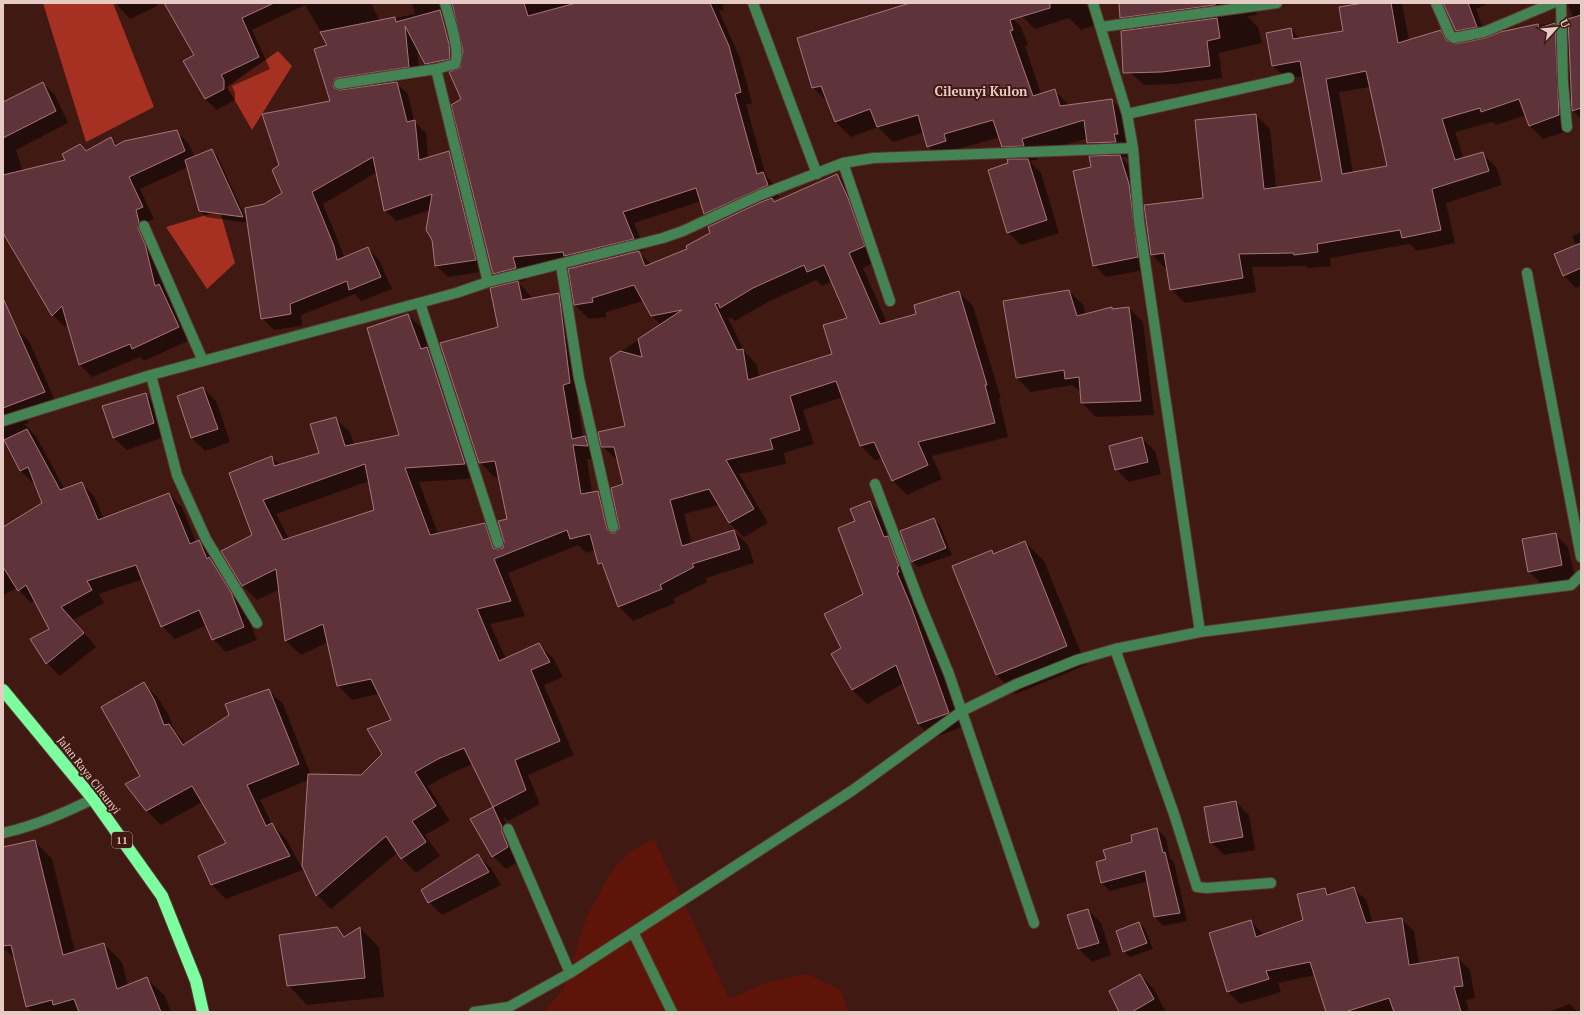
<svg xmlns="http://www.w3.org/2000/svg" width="1584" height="1015" font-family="'PT Serif',serif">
<rect width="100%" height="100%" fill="#411913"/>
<!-- green -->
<path fill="#5f140a" d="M654,839L729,999L768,982L807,974L840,990L848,1012H544L564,988L587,916L610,874L629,852Z"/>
<!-- forest -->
<path fill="#a63021" d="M43,3H113L154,107L86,142Z
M278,51L292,66L252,130L227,87Z
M220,211L235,263L207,289L166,227Z"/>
<!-- shadow -->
<path fill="#0007" fill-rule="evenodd" d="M117,3H156L157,6L130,19L118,6Z
M178,3H371L380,21L415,14L412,3H722L724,9L719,11L740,58L752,103L746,105L766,176L774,185L779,197L773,200L776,203L837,175L851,189L878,261L863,268L887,323L917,314L959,292L973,306L1001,399H999L1008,437L932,456L942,479L907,495L893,481L883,458L875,460L861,446L843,397L803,410L814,444L784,453L786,464L739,474L768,523L744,537L729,523L719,505L684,514L692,544L734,531L748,545L754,563L706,578L707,582L673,599L675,603L633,621L619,606L606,570L599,563L595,550L586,553L578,545L508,573L525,616L490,624L506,659L538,644L553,658L563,677L544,685L574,755L528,775L540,804L508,821L503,817L515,840L521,860L506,869L493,856L471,819L494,808L473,764L452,773L428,786L450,821L425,835L440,856L416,873L397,853L331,909L317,895L308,780L260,800L272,824L286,839L303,870L226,899L212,885L199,856L228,844L202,802L161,825L147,811L126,784L142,776L143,683L158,698L168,714L174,730L186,744L268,690L283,704L311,775L361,776L383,755L392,720L379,694L352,700L338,685L328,642L301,655L286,641L280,589L257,600L243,586L223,552L253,536L272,457L281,466L320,454L335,418L350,432L354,445L400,436L408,315L423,329L430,351L441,362L479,478L419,482L438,534L484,524L499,539L502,549L504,548L508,520L499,476L494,477L480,462L505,285L494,274L463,100L450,72L437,75L425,64L417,48L420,78L395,82L408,94L414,121L426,133L428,158L449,152L460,164L487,271L448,277L436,266L430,210L396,221L385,210L377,172L323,204L345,258L368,248L379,260L392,289L361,301L355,294L301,315L302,326L274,330L262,318L248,223L206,217L200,210L188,167L140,189L154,219L148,222L165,291L171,297L190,340L144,361L140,357L92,377L80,365L68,324L65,327L53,315L3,231V103L43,83L55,95L68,123L16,150L23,171L66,161L86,152L111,138L118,145L177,132L189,144L195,158L212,150L218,157L247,221L264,205L283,194L280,165L332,102L329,45L305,5L252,30L270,69L232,86L235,93V100L217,110L205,99L195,55ZM454,9L464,51L461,69L451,10ZM701,201L705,213L716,224L711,234L689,249L652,265L638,252L645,250L634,223ZM573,264L577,267L575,305L589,319L606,317V312L643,301L652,316L661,325L611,358L626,426L602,446L618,461L624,485L618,533L612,506L598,492L592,493L587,459L601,460L599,451L585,437H583L577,399L584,397L573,309L559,294L533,299L518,282L526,280L524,269ZM816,280L822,286L832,281L849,319L833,355L759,377L757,365L745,352L728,318H731L735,321L768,302ZM369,481L375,511L289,539L276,514Z
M914,3H966L1006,12L1021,27L1028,45L1025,46L1041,94L1055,91L1070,106L1112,100L1127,115L1131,157H1121L1131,168L1149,269L1106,277L1094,265L1092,168L1102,157L1088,143V138L1036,154L1038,160L1029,161L1041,173L1059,233L1021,245L1008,232L1017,160L1003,146L1000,137L959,149L961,156L943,162L928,146L924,132L893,142L878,127L851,137L836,122L829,103L813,88L798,39Z
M1018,3H1091L1098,24L1081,30L1069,18L1035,29L1022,16Z
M1119,3H1263L1254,4L1257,15L1247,16L1258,27L1262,43L1219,53L1222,78L1175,84L1144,85L1131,73L1135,30L1122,17Z
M1353,3H1402L1409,41L1440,31L1454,45L1469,43L1456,30L1444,3H1489L1476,9L1487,39L1500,33L1555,22L1570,37L1573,18L1568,3H1581V119L1572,110L1573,129L1543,139L1529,125L1526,115L1496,125L1492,122L1455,132L1464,159L1482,153L1496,167L1502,185L1446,203L1455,243L1417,251L1410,244L1330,258L1331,266L1308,268L1306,266L1252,267L1256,292L1185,303L1171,289L1168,268H1165L1152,255L1204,199L1256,115L1270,129L1276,188L1323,182L1304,76L1287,79L1273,66L1291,29L1300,39L1344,32ZM1371,87L1388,167L1353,173L1339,92Z
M1581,232V286L1576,288L1563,275L1576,246L1572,236Z
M1069,291L1083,305L1086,315L1112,308L1114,310L1129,308L1143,322L1154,415L1096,417L1082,403L1081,392L1072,385L1031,392L1017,378L1004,302Z
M16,328L29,341L57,405L25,417L29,423L24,424L36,436L65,490L81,483L94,496L104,519L169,494L182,507L196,542L198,541L211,554L243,606L257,640L226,652L213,639L207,625L175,639L162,626L143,579L99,594L104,603L73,620L96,647L60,676L47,663L31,639L51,629L35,600L31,603L17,588L3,595V528L44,504L35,483H33L20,470L3,435V333ZM87,497H89L100,524L99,525Z
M203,388L216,401L230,442L205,451L192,438L178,396Z
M145,394L158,407L167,436L127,450L114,438L103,406Z
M1142,438L1155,451L1161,474L1129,482L1116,469Z
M870,502L884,517L925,621L962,727L933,738L918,724L904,683L867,704L852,690L843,649L865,594L856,522Z
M934,519L940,525L952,555L918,567L912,561Z
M1555,534L1568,547L1575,578L1542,584L1529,572Z
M1025,542L1044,561L1086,665L1016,694L996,675L953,567L992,552L994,554Z
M1236,802L1249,815L1255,850L1224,855L1211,842Z
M1157,829L1166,838L1170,858L1174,862L1187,921L1163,926L1155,917L1148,881L1110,891L1101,882L1107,860Z
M34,841L52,859L75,952L104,944L122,962L128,986L147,979L165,996L171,1012H32L27,1007L16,960L6,950L3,951V848Z
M478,855L491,868L501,885L442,915L429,902Z
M1353,888L1366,900L1373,923L1401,919L1414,931L1419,964L1458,958L1470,970L1475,998L1466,1000L1469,1012H1327L1315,975L1278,983L1281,992L1240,1004L1228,992L1251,921L1264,935L1305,920L1325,889L1331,895Z
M1088,910L1101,923L1111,955L1092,962L1079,949L1069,916Z
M1139,923L1145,929L1153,949L1130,957L1124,951Z
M337,928L346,937L360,928L379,947L384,997L307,1005L288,985Z
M1140,975L1153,988L1166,1012H1120Z
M1570,1004L1578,1012H1548Z"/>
<!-- building -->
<path fill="#5f333a" stroke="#a8757c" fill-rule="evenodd" d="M164,3H274L242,18L259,57L221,75L224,80V89L205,99L183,61L194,55Z
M452,3H524L528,16L576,3H710L729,46L741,92L735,94L757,174L763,172L768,185L704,214L696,188L623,212L634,239L564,256L563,252L513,257L516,268L493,274L451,105L461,99L449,72L460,68L463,51Z
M910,3H1050V8L1010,20L1013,30L1010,31L1033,96L1055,89L1060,106L1112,99L1118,134H1114L1116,142L1087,143L1084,120L1022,139L1024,146L1002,147L993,120L944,134L946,141L927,147L918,115L877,127L870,109L835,122L821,86L812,88L797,38Z
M1119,3H1215V5L1120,18Z
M1363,3H1391L1398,43L1441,30L1446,40L1455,44L1485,38L1500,32L1538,24L1539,28L1555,23L1559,115L1529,126L1519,99L1481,112L1480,108L1442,119L1455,160L1483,152L1489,171L1432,189L1441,230L1402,238L1400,230L1317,244L1318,252L1294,255L1293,253L1239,254L1243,278L1170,290L1164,253L1151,255L1144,205L1203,198L1195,120L1256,114L1264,189L1322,181L1300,61L1272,66L1266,33L1291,28L1293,39L1343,31L1339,7ZM1366,71L1387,166L1342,174L1326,79Z
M1443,3H1468L1477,27L1456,31Z
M440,10L449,44L450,59L425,64L405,26L409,67L338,78L335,79L333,85L334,88L340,90L397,82L407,122L415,120L419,160L449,151L476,260L435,266L432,240L426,230L432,194L384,211L373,157L312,192L334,246L337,260L368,247L381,277L349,290L347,281L290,304L291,314L261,319L245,208L264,204L282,193L272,170L279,165L262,114L330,101L314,49L327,45L320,32L395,17L396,22Z
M1581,15V108L1572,111L1568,19Z
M1217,18L1220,38L1207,41L1210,66L1162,72L1123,73L1121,31Z
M43,82L56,111L3,138V102Z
M177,130L185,151L129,177L143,207L136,210L139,222L138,228L145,244L155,286L159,284L179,327L132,349L130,344L79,365L62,306L52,316L3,233V175L65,160L62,154L80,144L86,151L111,137L115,146L124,141Z
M212,149L243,217L199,211L185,160Z
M1120,155L1129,184L1138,257L1093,266L1073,171L1091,167L1089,156Z
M1007,159H1028L1047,220L1007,233L988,170L1008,163Z
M837,174L848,198L865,246L849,253L880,324L916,314L914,305L959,291L987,385H985L995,423L918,442L928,465L892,481L874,442L860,446L836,381L790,396L800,430L770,439L773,449L726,460L754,509L729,523L709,489L670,500L682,546L734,530L740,549L692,564L694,567L660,585L662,589L618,607L602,563L598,564L590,534L570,539L567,530L494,559L511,601L477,609L499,661L539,643L550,662L531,670L560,741L515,760L526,790L493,807L464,748L438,759L415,772L436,806L412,821L426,842L401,859L386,836L316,896L302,866L308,774L361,775L382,754L367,729L391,720L371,679L337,686L323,624L285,641L276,569L242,586L221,551L252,535L229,473L272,456L274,466L319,453L310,424L336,417L345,446L399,435L367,328L408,314L421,349L427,347L465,464L405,468L430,535L485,523L493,548L497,549L503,548L504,541L498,521L507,519L495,461L479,463L440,343L498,327L490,288L518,281L522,300L559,293L570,383L563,385L572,439L585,436L588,446L573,445L581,494L598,491L607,529L611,533H615L619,529V526L611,488L623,484L614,447H601L598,432L625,426L610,358L620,351L642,357L638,339L682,310L651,316L634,285L592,298L593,302L574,305L568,269L639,251L645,266L687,249L686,246L710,233L708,227L761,202L772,198L774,202ZM804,265L807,272L824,265L847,318L823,325L832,354L748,380L743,349L737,350L715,304L718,303L720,308L753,288ZM365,464L374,510L283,540L263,500Z
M1581,243V268L1563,276L1554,254Z
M1069,290L1077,316L1112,307V309L1129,307L1141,401L1081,403L1079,377L1065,379L1064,370L1016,378L1003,301Z
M3,298L45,392L3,408Z
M203,387L218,429L191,438L177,396Z
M146,393L154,423L113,438L102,406Z
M27,429L60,490L82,482L98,520L169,493L190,544L199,540L207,559L209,557L231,592L244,627L212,640L199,610L161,627L136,565L87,581L92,590L61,607L84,633L46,664L30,639L49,629L26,585L18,591L3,567V527L42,503L28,467L20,471L4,440Z
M1142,437L1148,462L1115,470L1109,446Z
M870,501L884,537L888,536L899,566L897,567L899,572L897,573L911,606L949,713L918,724L896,665L852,690L831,654L841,648L824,614L863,594L838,528L855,521L850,509Z
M934,518L946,548L911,562L900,531Z
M1556,533L1562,565L1528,572L1522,539Z
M1025,541L1067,646L996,675L952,566L992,550L993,554Z
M144,682L154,699L164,725L169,724L183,745L229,715L225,704L269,689L299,764L247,785L266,826L272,823L290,856L211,885L198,856L226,843L192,786L146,811L125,784L140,776L101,707Z
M1236,801L1243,837L1210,843L1204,807Z
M493,807L502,827V832L508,847L492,857L470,819Z
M1157,828L1163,853L1165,852L1180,913L1154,917L1145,871L1101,883L1096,862L1106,859L1103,850L1132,842L1131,835Z
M35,840L63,955L104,943L117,989L147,977L161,1012H79L74,999L53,1005L52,1000L26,1007L11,945L3,946V847Z
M478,854L489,872L428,903L421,890Z
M1354,887L1366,923L1402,918L1409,965L1458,957L1463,986L1454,987L1461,1012H1394L1389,998L1345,1012H1326L1310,962L1266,971L1269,979L1227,992L1209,933L1251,920L1256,937L1303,920L1297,894L1325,888L1327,895Z
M1088,909L1099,943L1078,949L1067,915Z
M1139,922L1147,943L1123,952L1116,931Z
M337,927L344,937L360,927L365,978L287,986L279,935Z
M1140,974L1154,999L1132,1012H1119L1109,991Z"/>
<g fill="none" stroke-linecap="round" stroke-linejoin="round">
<defs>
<path id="minor" d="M445,3C449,17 461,52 455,64L436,69L488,282
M753,3L817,174
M1093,3L1127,114L1133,148L1139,221L1200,632
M1436,3L1450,35L1454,38L1484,32L1553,3
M1561,3L1563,83L1567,127
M1101,27L1277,3
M339,84L436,69
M1127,114L1289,78
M843,163L890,301
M144,226L203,361
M561,265L579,378L613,527
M1527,273L1581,557
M420,303L498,543
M151,375L177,475L206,539L257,623
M3,421L151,375L456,293L488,282L663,238L683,231L758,196L843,163L873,158L1133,148
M875,484L919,601L949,674L1034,923
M1115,649L1174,814L1197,887L1207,888L1271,883
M508,829L570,973
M3,833C35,826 64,813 93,799
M633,932L672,1012
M474,1012L509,1007L570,973L853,790L962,711L1017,684L1077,660L1115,649L1200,632L1571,585L1581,575"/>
<path id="highway" d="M3,690L93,799L162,896L196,981L203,1012"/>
</defs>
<!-- minor casing -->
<use href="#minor" stroke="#5b352f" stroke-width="12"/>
<!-- highway casing -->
<use href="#highway" stroke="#5b352f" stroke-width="14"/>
<!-- minor -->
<use href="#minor" stroke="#448354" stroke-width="10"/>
<!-- highway -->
<use href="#highway" stroke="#7bfda0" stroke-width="12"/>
</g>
<g text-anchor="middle" stroke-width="4" stroke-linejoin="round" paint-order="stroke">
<!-- shield labels -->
<rect fill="#411913" stroke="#b49690" stroke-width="1" x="112" y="832" width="20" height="16" rx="3"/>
<g font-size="10" font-weight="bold" fill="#e6cbc5">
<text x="122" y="844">11</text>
</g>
<!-- street labels -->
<g font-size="11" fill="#e6cbc5" stroke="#411913">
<text transform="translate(89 775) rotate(52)" y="4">Jalan Raya Cileunyi</text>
</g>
<!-- quarter labels -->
<g font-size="13" font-weight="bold" fill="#e6cbc5" stroke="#411913">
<text x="981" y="96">Cileunyi Kulon</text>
</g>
</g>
<!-- border -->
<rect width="1584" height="1015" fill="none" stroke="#e6cbc5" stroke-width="8"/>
<!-- north arrow -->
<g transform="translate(1556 28) rotate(63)" stroke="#411913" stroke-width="3" paint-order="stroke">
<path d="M0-3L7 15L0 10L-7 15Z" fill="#e6cbc5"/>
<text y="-6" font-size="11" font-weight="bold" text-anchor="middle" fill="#e6cbc5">U</text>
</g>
</svg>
